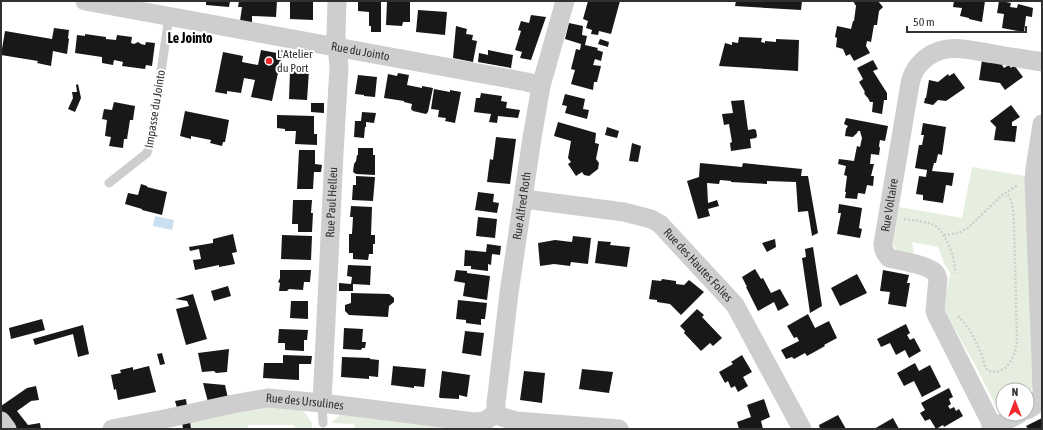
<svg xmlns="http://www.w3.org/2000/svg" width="1043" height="430" font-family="'Asap Condensed',sans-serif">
<rect width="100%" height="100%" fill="#fff"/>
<!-- green -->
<path fill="#e6efdf" d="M972,167L1026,176L1033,388L1027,395V390H1003V406L995,404L976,367L947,315L944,307L950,273L944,263L938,247L912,242L915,257L898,252L893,245L894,238L899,207L962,218Z
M273,407L303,410L312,423V429H295L294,425H248V429H191L190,421Z
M340,415L471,429H355L354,424L331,423Z"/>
<!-- water -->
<path fill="#cadfef" d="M155,216L174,220L172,230L153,226Z"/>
<!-- building -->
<path fill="#181818" d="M206,1H230L229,7L206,5Z
M239,1H277L276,17L252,16V23L240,21L242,7H238Z
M290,1H313V20L290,19Z
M358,1H381V32H371V26H369V12L358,11Z
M588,1H620L611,34L599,31L598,35L591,34L592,30L586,28L588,21L583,19Z
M736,1H802L801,10L735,6Z
M853,1H878L883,7L879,11L877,25H874L871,42L867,41L866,46L870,53L854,61L850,54L846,56L843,49L836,47L837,38L835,37L837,26L851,29L853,21H854L856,6Z
M954,1H985L982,22L969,19V18L960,16L962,8L953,7Z
M999,1H1007L1006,2L1011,3L1010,7L1017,8L1018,4L1033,8L1032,17L1026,16L1024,32L1002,28L1004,14L997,13Z
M387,2H410V22H403L402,26L386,25Z
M418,10L447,12L445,35L416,32Z
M531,15L546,17L531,60L520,58L522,52L515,50L521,31L518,30L521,21L529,23Z
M569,23L583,26L582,35L587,36L585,45L598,48L597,50L603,52L601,61L595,59L593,65L601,66L597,82H594L593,90L571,84L575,70L571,69L576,49L580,50L581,44L565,39Z
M456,26L467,29L466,34L473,35L472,40L477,41L473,62L453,58Z
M54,28L69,30L68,38L69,39L67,54L53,51L51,66L37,63L38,61L1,55L5,31L52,39Z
M85,34L106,37V39L116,40L117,35L132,37L131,43L134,44L138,42L141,44L145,45L146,42L155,43L152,66L146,65L145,69L122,66L123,62L114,60L113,65L102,63V57L75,53L77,35L85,36Z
M739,37L762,38L761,42L765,43V41L776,42V39L799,40L798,71L719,66L725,43L732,45V42L738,43Z
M600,39L609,42L608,47L598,44Z
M261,50L282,54L272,101L251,97L255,80L244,78L241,93L227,91V94L215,92L223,52L243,56L242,62L258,65Z
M488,50L513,55L511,68L478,62L479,53L488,55Z
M873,60L878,69L873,71L887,93V100H884L882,114L872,112L873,102H870L868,98L866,96L864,93L865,92L859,82L863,79L857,68Z
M982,60L1002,64V65L1004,68L1009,65L1011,68L1014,65L1023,77L1005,90L1000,83L979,80Z
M290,71H309L307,100L289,99Z
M398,73L409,75L407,85L422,88V86L433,88L428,112L426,114L413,111L411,109L412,104L404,102V101L384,98L388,74L397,76Z
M954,73L965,88L946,101L938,100L933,105L924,103L925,98H926L929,80L938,82L948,74L949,76Z
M358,75L377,77L375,97L364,96V95L355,94Z
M78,84L81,98L75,112L68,109L73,98L72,92H77L76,85Z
M434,89L450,92V90L461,92L455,123L445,121L446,118L438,117L439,110L431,109Z
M481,93L502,96L501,101L507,102L506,108L520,110L518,118L498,116L497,123L489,122L491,114L474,112L476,98H480Z
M565,94L585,99L583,109L589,110L587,119L565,113L567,106L562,105Z
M744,100L748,130L754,129L756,130L757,136L756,138L750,139L751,148L731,151L730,143L732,142L729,124L724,125L722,114L733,113L731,101Z
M114,102L135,106L133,120H130L127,139H124L123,148L109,146L111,137L105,136L107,120L102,119L104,109L112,110Z
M311,103H324V113L311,112Z
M1011,105L1020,117L1012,122V126H1017L1015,142L994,140L996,127L990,121Z
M185,111L229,120L225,142H223L222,146L210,143L211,140L191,136V139L180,136Z
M362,112L376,113L374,123L366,122V127H365L364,138L354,137L355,121H361Z
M277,115L314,116V134H317V145L295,144L296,131H285V129L277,128Z
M846,118L888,126L885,141L880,140L879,146L880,148L879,155L871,154L870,164H874L871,176H874L873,186L867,185L865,194L858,193L857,199L845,198L846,192H845L847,176L844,175L846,166L838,164L839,159L854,161L857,146L860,147L862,138L860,131H858L857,133L853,137L845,136L846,129L848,126L844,124Z
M558,122L596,133L595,143L599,144L596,159L599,163L598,169L589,176L584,175L582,172L576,176L568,164L571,162L568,158L571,141L554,136Z
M923,123L946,127L942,155L938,154L936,163H934L932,171L954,173L952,186L946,185L943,203L923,200V195L916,194L919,176L926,177L927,170L915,168L919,145H922L924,135H921Z
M607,127L619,131L617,138L605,135Z
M496,137L516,139L510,184L487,182L490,159L493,160Z
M632,143L641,146L638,162L629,161Z
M358,148H373V155H375V175L356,174L353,172L354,164L356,161L357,155H358Z
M299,150H315V164L322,165L321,172H314L313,189H297Z
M700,163L742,167L743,163L802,169L801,176H808L818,233L812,236L808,211L798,212L796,182L767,181V184L731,182V181L720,180L719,184L707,183L708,203L717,200L719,206L708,209L710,216L698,219L687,181L699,177Z
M356,176L375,177L373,201L352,200L353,185H356Z
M141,184L147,186V187L167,192L162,215L142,210V209L125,204L128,193L138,195Z
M478,192L494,194L493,202L499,203L497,213L475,210Z
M293,200H312L311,213H313L312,232H298V224H292Z
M839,204L862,208L859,228L862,229L860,238L837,234L841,213H838Z
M351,206L372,207L371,235H375V244H373V254H369L368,260L353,259V253H349V234H352L353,217H350Z
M478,217L497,219L495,238L476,236Z
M233,234L237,252L232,253L235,264L219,267V265L195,270L193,260L201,259L199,249L190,251L189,247L213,243V239Z
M282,235L312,236L311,260L281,259Z
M573,236L591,238L588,264L571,262L570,266L554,264L540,266L538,243L555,240L572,242Z
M775,239L776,247L767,252L762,243Z
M598,241L611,242L610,245L630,247L627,267L595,263Z
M487,244L501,246L500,255L492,254L491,265L488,264V271L471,269V266H464L465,250L486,252Z
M813,247L822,306L810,313L802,258L806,257L805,249Z
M348,265L371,266L370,285L353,284V291H339V283L351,284L352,277L347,276Z
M755,269L761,279L763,278L771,293L780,289L789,305L778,311L774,302L758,311L746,287H747L742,277Z
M280,270H311L310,282H304L303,290L289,289L287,291H279L280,283L278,282L280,278Z
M456,270L467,271V273L490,276L487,300L463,296L465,283L454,281Z
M883,270L909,275L907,283H910L906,307L888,304L890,292L880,291Z
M857,274L867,293L840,306L831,288Z
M662,279L676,281V284L684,285L689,280L704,292L681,315L670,304L657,302V300L649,299L652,280L661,281Z
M228,286L231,296L214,301L211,291Z
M351,293L389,294L394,298V302L389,306L388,317L349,315L345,311V305L351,303Z
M193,294L207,339L186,345L176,309L189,306L187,301L175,299Z
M458,300L487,303L485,319H481V325L466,323V320L456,319Z
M291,301H308V319L290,318Z
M697,309L704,315L702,317L722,338L713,346L710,343L701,351L684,333L685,331L680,326Z
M808,314L815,328L829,321L837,338L824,345L825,346L807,356L805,353L794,359L792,357L786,359L781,350L799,341L797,337L794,338L787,326Z
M42,319L45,330L11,339L9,328Z
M906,324L910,333L907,335L910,340L914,338L921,351L909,358L905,350L896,355L890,343L881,347L877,339Z
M83,325L89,354L78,357L73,334L35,345L33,339Z
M344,328L363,329L362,342H366L365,348H362L361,350L343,349Z
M279,329L308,330L307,340H304V351L285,350V343H278Z
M465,331L484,333L481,356L462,353Z
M229,349L227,372L216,373L214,371L202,372L198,353Z
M162,353L165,364L160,365L157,354Z
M283,355L312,356L311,364H299V380L263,378L264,363H283Z
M742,355L752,372L743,377L748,386L738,392L735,386L731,388L728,381L725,383L719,372L733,364L731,362Z
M342,357L370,358V359L379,360L378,377L369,376V379L341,377Z
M915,363L919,371L930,365L941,387L922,397L914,381L904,386L897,373Z
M149,366L156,392L118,400L116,389L114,390L111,375L121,373L120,370L133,367V370Z
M393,366L426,369L424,387L414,386V388L391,385Z
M582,369L613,372L609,393L579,389Z
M442,371L470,375L467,397L459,395V399L440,398L439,397Z
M524,371L545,373L542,403L520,400Z
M203,383L225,385L228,398L208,402Z
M36,386L39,400L31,401L17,411L28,425L40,423L41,429H15L1,412V406L27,388Z
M949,388L953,397L949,399L951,404L948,406L950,409L954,407L956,411L959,409L963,416L944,427L943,425L936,429L930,419L925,421L920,413L925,410L921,403Z
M186,399L187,406L177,408L175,401Z
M764,399L770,417L761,421L763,429H739L737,422L751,417L747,405Z
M838,415L846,429H820L819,425Z
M893,418L899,429H874Z
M1042,418V429H1028L1026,426Z
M190,421L191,429H183L182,422Z"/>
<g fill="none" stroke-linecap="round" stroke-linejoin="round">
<!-- path -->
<path stroke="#cecece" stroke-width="2.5" stroke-dasharray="2 2" stroke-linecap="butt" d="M904,219C912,220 931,222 937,227C947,236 956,260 955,273
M944,235L958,233L968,228L1001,196L1018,185
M958,316C969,327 976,341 982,356C983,359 984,364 986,368C989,374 1000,372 1005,368C1013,361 1016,350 1017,340L1014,224C1013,213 1014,201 1006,193"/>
<!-- lane -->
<path stroke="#cecece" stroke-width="9" d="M109,183L147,153L152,135L169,16
M322,403L323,423"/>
<!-- street -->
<g stroke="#cecece" stroke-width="19">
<path id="s1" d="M85,1L527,82L541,86"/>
<path id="s2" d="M524,199L624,212L651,219L660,224L735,305L802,429"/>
<path id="s3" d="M322,403L334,154L339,67L336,35L337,1"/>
<path d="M1027,410C1034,406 1040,402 1042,393L1041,360L1034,181L1035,169L1042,124"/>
<path id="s4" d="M496,413V403L509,293L532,138L541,86L565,1"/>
<path d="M496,413L502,417L516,421L619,429"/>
<path d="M1,421L7,429"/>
<path id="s5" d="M112,429L169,418L233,404L268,398L322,403L474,422L485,421L496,413"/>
<path d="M991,429L1019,414"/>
<path id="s6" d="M994,429L937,316L935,311L938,279C937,275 936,273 933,271C924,264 900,261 889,258C885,253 883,250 883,244L910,84C912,73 917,65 926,58C946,42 970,50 994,54C1010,57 1026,59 1042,62"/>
</g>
</g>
<!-- markers -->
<circle fill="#f22a2d" stroke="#fff" stroke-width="1.5" cx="269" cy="61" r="4"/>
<g text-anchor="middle" stroke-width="4" stroke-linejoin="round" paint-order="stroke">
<!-- street labels -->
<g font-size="12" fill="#313131" stroke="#fff">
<text dy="4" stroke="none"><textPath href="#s1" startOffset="280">Rue du Jointo</textPath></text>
<text transform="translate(155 109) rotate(-81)" y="4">Impasse du Jointo</text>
<text dy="4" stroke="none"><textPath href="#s3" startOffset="201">Rue Paul Helleu</textPath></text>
<text dy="4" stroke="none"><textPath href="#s4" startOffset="209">Rue Alfred Roth</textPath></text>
<text dy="4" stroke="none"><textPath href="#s6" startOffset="275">Rue Voltaire</textPath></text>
<text dy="4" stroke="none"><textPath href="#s2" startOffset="195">Rue des Hautes Folies</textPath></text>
<text dy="4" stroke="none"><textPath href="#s5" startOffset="196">Rue des Ursulines</textPath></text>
</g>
<!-- poi labels -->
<g font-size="12" fill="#313131" stroke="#fff" text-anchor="start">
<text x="277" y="58">L'Atelier<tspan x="277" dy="14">du Port</tspan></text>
</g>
<!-- quarter labels -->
<g font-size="14" font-weight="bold" fill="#000" stroke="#fff">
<text x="190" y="43">Le Jointo</text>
</g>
</g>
<!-- border -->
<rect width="1043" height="430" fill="none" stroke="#313131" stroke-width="4"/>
<!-- north arrow -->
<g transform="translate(1015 402)"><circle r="19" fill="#ffffff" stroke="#adadad"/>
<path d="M0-3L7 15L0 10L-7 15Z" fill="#f22a2d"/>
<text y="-6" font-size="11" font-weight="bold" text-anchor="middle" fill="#313131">N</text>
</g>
<!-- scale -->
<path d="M907 26v6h119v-6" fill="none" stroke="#313131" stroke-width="2"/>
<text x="913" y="26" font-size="12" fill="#313131" stroke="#ffffff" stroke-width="3" paint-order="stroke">50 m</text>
</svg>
